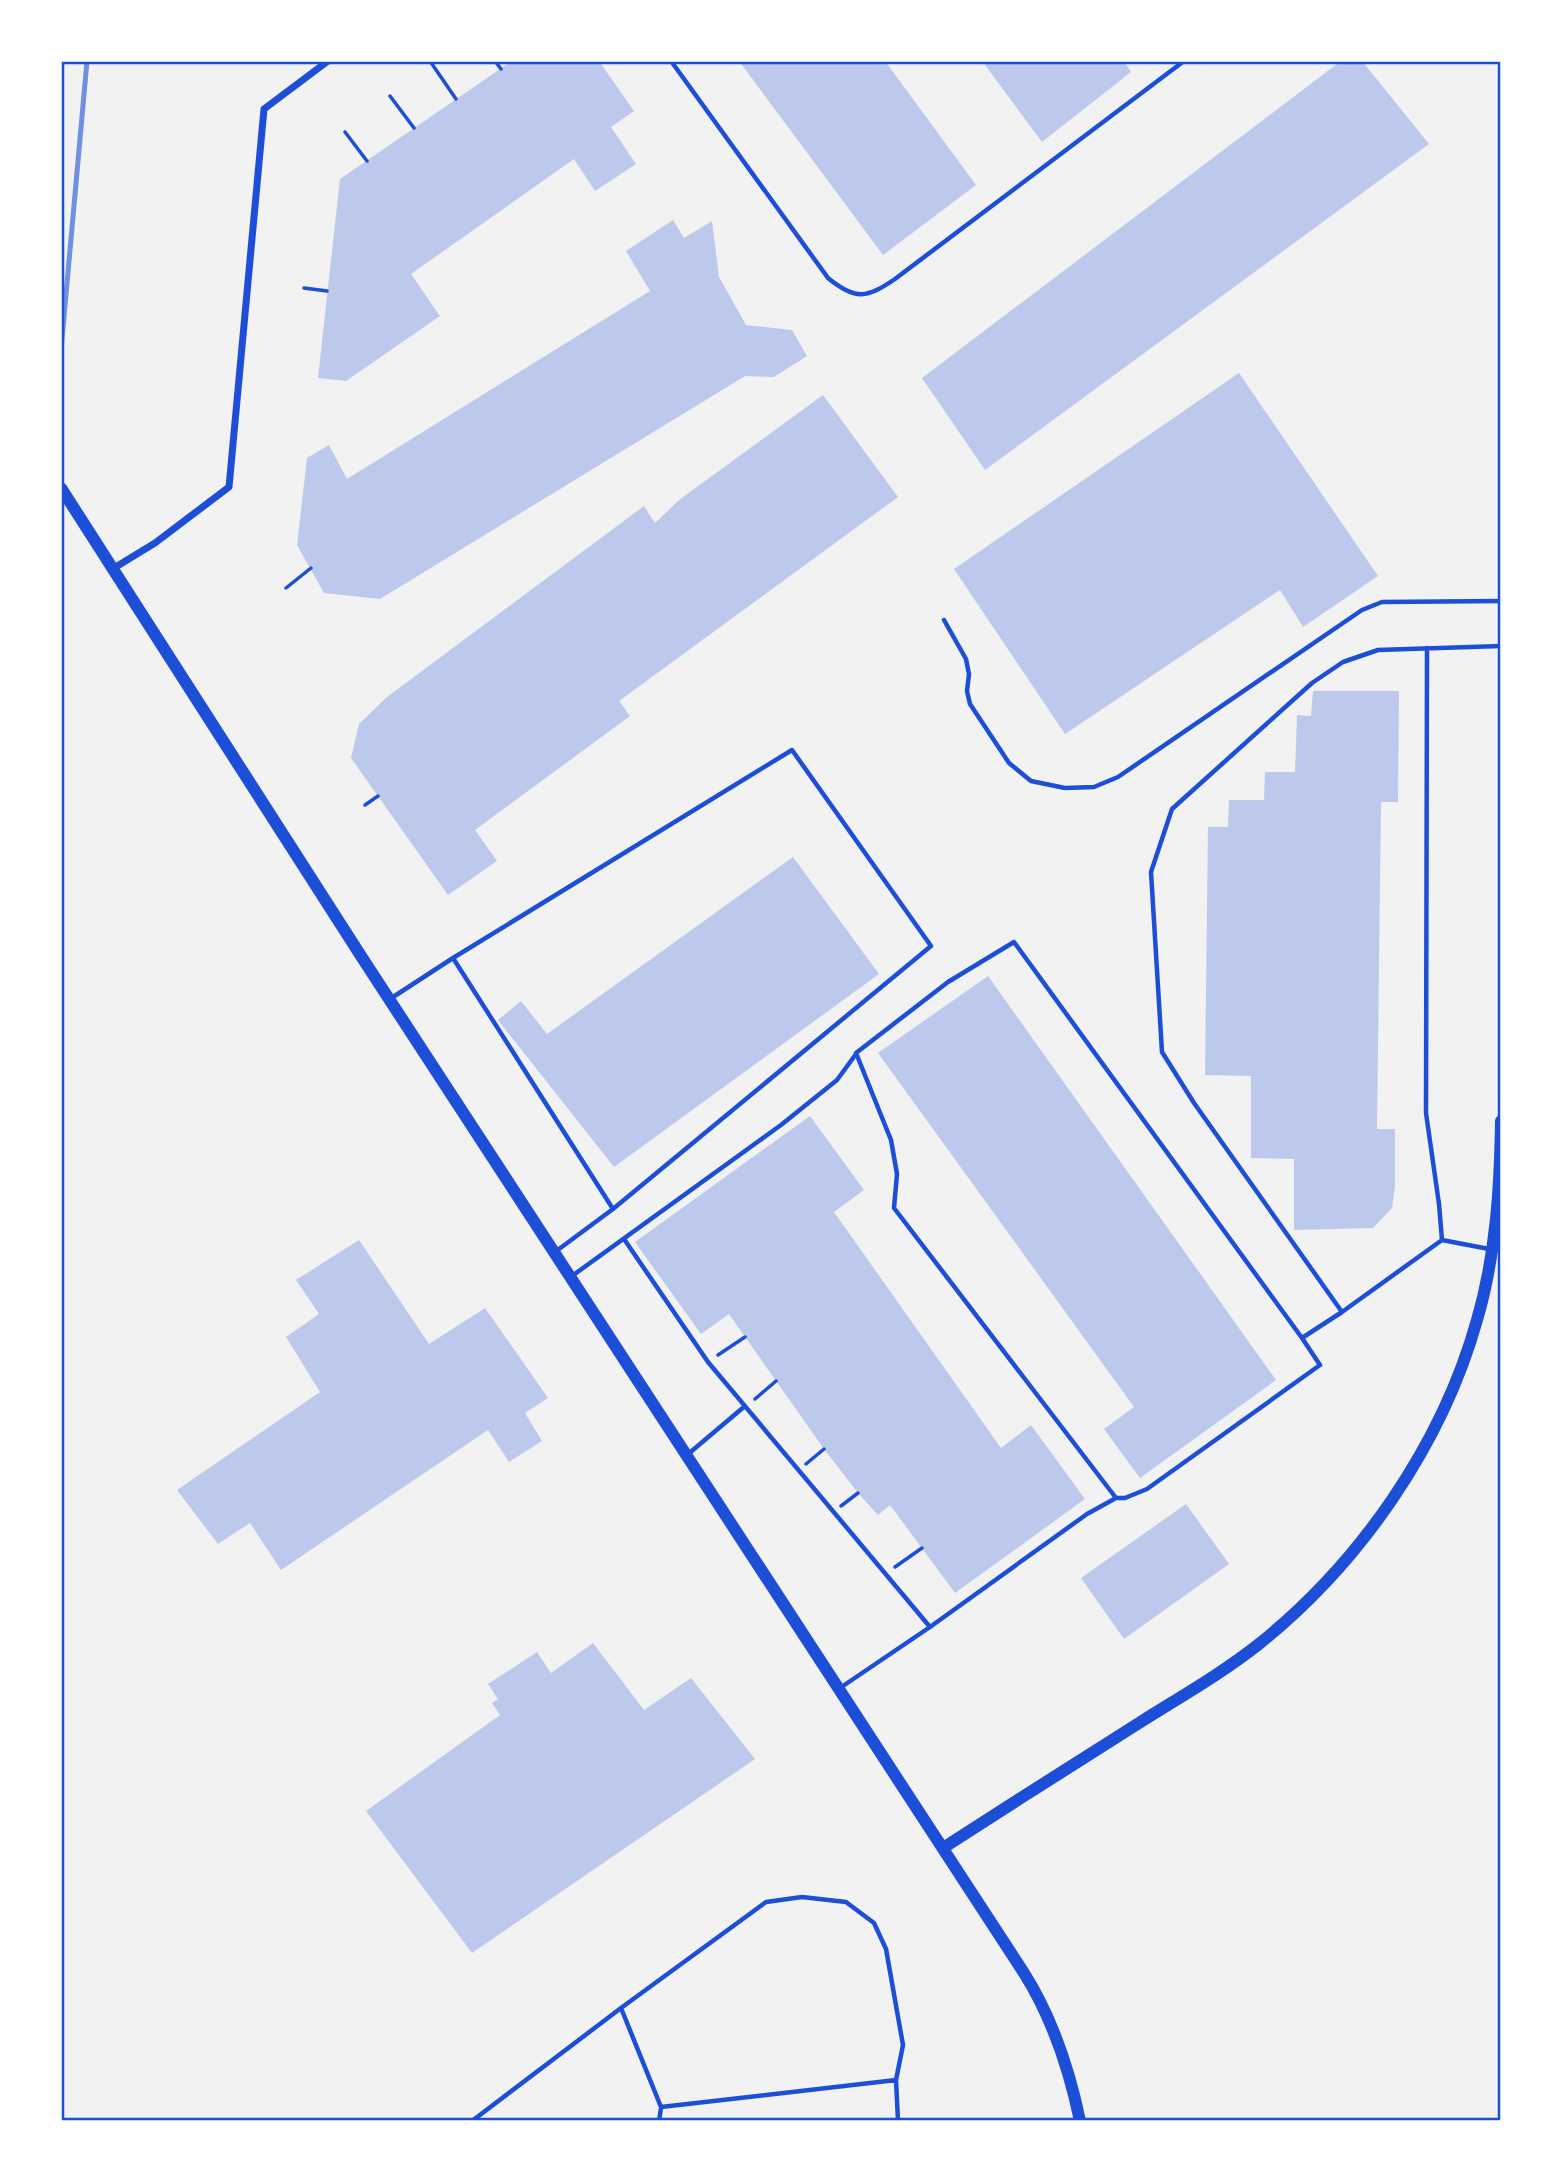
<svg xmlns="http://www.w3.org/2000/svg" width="1562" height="2182" font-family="'Open Sans',sans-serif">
<rect width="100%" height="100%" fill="#f2f2f2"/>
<!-- building -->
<path fill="#bdc9ec" d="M512,61H599L634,111L611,127L636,164L595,191L574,159L411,274L440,316L346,381L318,378L340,179Z
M739,61H885L976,185L883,255Z
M982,61H1124L1131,72L1042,142Z
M1341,61H1362L1429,144L985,470L922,378Z
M673,220L684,238L712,221L719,277L746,325L792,330L807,356L774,377L745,376L380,599L324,593L297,545L307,458L329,445L347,479L650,291L626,251Z
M1239,373L1378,576L1303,627L1280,590L1065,734L954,569Z
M823,395L898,497L619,701L630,716L475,830L497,861L448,895L351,758L359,724L387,697L644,506L655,523L679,500Z
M1313,691H1399L1398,802H1381L1377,1129H1395V1186L1392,1208L1373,1228L1294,1230V1159L1251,1158V1076L1205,1075L1208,827H1228L1229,800H1264L1265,772H1295L1297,715L1311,716Z
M793,857L879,974L614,1167L498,1020L521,1001L547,1034Z
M988,976L1276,1380L1140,1478L1104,1429L1134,1407L878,1053Z
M810,1116L864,1190L834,1212L1001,1448L1031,1425L1085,1499L955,1593L890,1505L878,1515L858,1493L824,1449L729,1314L701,1334L635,1242Z
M359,1240L429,1344L485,1308L548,1398L525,1413L542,1441L509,1462L488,1430L281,1570L250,1523L218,1544L177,1490L320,1392L286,1337L319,1314L296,1280Z
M1186,1504L1229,1564L1124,1639L1081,1578Z
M593,1643L644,1710L691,1678L755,1759L472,1953L366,1811L500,1715L492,1703L498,1699L488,1684L537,1652L551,1673Z"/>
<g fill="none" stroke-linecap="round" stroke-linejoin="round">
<!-- path -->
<path stroke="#1d4ed8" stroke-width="3.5" d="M495,61L501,69
M432,64L456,99
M390,96L414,128
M345,132L367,161
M304,288L327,291
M286,588L311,568
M365,805L378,796
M718,1355L745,1337
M755,1399L776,1381
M806,1464L824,1449
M841,1506L858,1493
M895,1567L922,1548"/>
<!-- service -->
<path stroke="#1d4ed8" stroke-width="4.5" d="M671,61L828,278C856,301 867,298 895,279L1184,61
M944,620L966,659L969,674L967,691L970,704L1009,763L1031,781L1065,788L1094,787L1118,777L1362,610L1382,602L1501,601
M1427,648L1426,1113L1439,1204L1442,1240
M453,958L792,750L931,946L613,1209
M390,999L453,958L613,1209L555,1252
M624,1239L708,1362L930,1627
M1489,1249L1442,1240L1342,1312L1194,1103L1162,1052L1151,872L1172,809L1312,683L1343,662L1378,650L1501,646
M572,1276L781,1125L837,1080L856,1054
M1302,1338L1320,1365L1147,1489L1125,1498H1116L894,1208L897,1174L891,1140L856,1053L948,982L1014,942L1302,1338L1342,1312
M687,1455L745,1406
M840,1688L930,1627L1087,1514L1116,1498
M896,2080L661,2107L621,2008L766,1902L802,1897L846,1902L874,1923L886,1949L903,2045L896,2080L898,2121
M472,2121L621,2008
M659,2121L661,2108"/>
<!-- minor -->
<path stroke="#1d4ed8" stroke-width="7" d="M114,568L155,543L229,487L264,109L328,61"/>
<!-- tertiary -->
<path stroke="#1d4ed8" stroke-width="12" d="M61,488L361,956L1024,1973C1053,2019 1069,2068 1080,2121
M943,1848C1008,1806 1074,1764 1139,1723C1180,1697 1221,1674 1259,1644C1360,1563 1442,1445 1477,1320C1496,1255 1500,1188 1501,1121"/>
<!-- rail -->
<path stroke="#7290e2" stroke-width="5" d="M61,350L87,61"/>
</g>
<!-- border -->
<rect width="1562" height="2182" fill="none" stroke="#ffffff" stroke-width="126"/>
<rect x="63" y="63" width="1436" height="2056" fill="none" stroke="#1d4ed8" stroke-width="2.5"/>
</svg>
